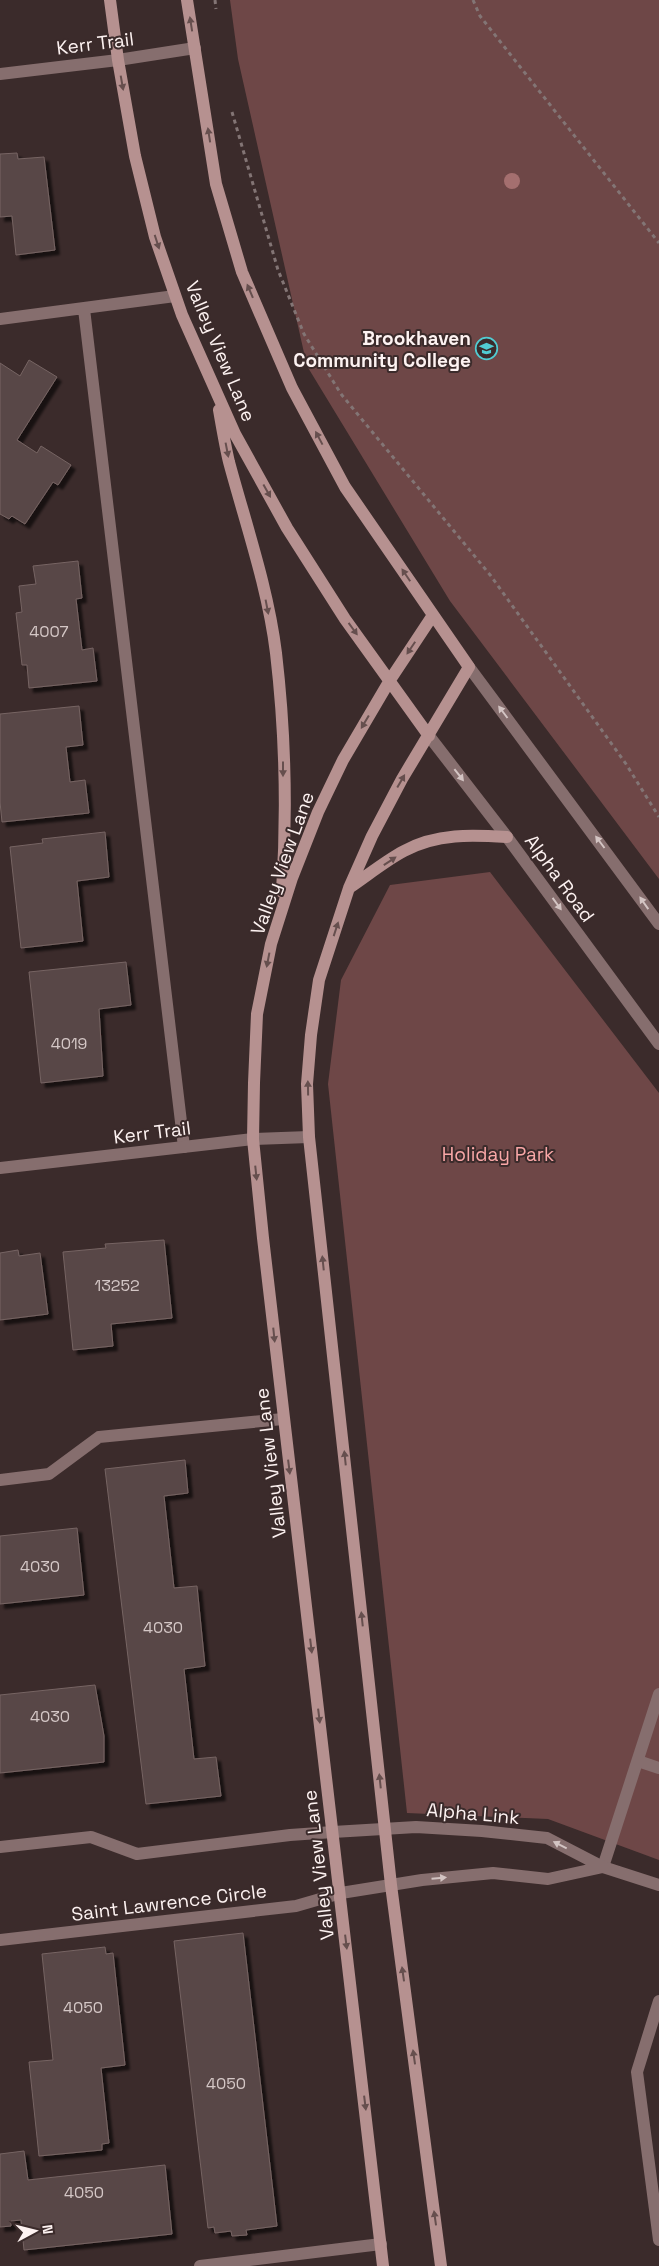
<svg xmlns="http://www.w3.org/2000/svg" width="659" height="2266" font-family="'Space Grotesk',sans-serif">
<defs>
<filter id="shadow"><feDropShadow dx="4.5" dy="4.5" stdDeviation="1" flood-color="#0009"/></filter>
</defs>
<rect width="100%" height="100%" fill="#3b2b2b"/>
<!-- green -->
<path fill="#6e4747" d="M230,0H659V879L450,601L307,366L238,59Z
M490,872L659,1093V1860L548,1819L407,1813L328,1084L341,980L390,885Z"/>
<!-- building -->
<path fill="#584746" stroke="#766463" filter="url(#shadow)" d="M17,153L18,159L44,157L55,250L16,255L12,216L0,217V154Z
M29,360L57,377L17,440L37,453L41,446L71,465L58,485L53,482L25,524L12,516L9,519L0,514V363L20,376Z
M78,561L82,598L76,599L82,650L93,648L97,681L29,688L27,665H22L16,613L22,612L19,586L36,584L33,566Z
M79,706L83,745L66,747L70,782L85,780L89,813L2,822L0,802V714Z
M105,832L109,877L77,881L83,941L21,948L10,847L43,843L42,839Z
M126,962L131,1005L99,1009L103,1076L41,1083L29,972Z
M164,1240L172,1318L111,1324L113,1346L73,1350L63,1252L106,1248L105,1244Z
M18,1250L19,1256L40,1253L48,1314L0,1320V1253Z
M185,1460L188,1493L164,1496L174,1588L197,1586L205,1666L184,1669L194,1759L216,1757L221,1796L146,1804L105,1469Z
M77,1528L84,1595L0,1604V1536Z
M95,1685L104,1736V1762L0,1773V1695Z
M243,1933L277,2226L246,2230L247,2235L232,2236L231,2231L215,2233L214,2227L208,2228L174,1941Z
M105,1947L106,1954L113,1953L125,2065L101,2068L109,2143L102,2144V2150L39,2156L29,2062L53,2060L42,1954Z
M24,2151L28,2180L165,2165L172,2234L24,2250L21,2220L11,2221V2226L0,2227V2154Z"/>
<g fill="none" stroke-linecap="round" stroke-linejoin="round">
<!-- path -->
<path stroke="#837575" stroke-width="3" stroke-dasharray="4 4" stroke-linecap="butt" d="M215,0L216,9
M473,0L480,16L659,243
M232,112L278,270L304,334L341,394L491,576L626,764L659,817"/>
<!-- service -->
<path stroke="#866e6e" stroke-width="12" d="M84,309L184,1147
M0,319L175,296
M0,1480L49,1474L99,1437L283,1419
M638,1761L659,1768
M0,1847L91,1837L137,1854L290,1835L333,1832
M603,1867L659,1694
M0,1940L296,1906L341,1893
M659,2001L637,2072L659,2240
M200,2266L381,2244"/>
<!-- minor -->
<path stroke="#866e6e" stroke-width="12" d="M0,74L118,60L195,48
M0,1168L253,1139L309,1137
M333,1832L416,1827L482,1831L547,1838L603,1867L659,1885
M341,1893L422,1880L493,1873L548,1879L603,1867"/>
<!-- tertiary -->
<path stroke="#866e6e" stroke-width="12" d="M469,667L659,924
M429,736L507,837L659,1044"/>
<!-- secondary -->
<path stroke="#b69190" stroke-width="12" d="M110,0L118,60L135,156L155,237L182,315L235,434L287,528L345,619L429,736
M187,0L216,184L242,272L292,388L345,487L469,667L402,779L372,836L349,888L319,980L311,1035L307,1084L309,1137L391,1885L441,2266
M219,410C222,427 225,445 229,462C246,525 268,588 276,653C285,730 287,815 282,892
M349,888C367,876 385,861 404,851C437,833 472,835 507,837
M383,2266L263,1238L253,1139L254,1083L257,1014L271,944L292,878L318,812L343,760L390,680L433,615"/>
</g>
<!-- trees -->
<circle fill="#a46f6f" cx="512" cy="181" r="8"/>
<!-- one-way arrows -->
<defs><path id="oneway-solid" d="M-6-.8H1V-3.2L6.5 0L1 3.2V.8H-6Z" transform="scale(1.25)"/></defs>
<g fill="#664f4e">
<use href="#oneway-solid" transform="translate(191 24) rotate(-99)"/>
<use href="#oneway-solid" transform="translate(122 83) rotate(80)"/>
<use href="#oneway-solid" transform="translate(209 135) rotate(-99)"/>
<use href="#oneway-solid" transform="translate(157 242) rotate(72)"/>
<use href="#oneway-solid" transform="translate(250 291) rotate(-113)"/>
<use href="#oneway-solid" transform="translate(319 438) rotate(-118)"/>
<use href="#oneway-solid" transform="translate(227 450) rotate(79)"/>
<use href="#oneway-solid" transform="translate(267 491) rotate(61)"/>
<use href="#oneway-solid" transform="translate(406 575) rotate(-124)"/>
<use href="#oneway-solid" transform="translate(267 607) rotate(79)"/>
<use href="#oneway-solid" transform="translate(353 629) rotate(54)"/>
<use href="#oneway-solid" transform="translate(411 648) rotate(124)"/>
<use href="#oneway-solid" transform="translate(365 722) rotate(121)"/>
<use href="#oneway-solid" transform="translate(283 769) rotate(90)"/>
<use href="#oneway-solid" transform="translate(401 781) rotate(-60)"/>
<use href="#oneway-solid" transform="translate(390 861) rotate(-34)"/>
<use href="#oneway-solid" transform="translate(336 929) rotate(-72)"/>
<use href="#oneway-solid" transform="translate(268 960) rotate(101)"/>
<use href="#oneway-solid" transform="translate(308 1088) rotate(-91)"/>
<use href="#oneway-solid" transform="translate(256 1173) rotate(84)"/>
<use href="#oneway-solid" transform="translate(323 1263) rotate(-96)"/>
<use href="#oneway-solid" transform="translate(274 1335) rotate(84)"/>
<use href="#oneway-solid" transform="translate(345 1458) rotate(-96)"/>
<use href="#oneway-solid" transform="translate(289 1467) rotate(83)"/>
<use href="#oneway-solid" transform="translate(362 1619) rotate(-96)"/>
<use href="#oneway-solid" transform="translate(311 1646) rotate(83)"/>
<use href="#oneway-solid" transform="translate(319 1716) rotate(83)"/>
<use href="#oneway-solid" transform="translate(380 1781) rotate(-96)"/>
<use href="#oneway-solid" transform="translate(346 1942) rotate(83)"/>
<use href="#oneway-solid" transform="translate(403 1974) rotate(-98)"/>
<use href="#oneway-solid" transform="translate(414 2057) rotate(-98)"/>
<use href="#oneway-solid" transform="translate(365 2103) rotate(83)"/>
<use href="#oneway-solid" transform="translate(435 2218) rotate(-98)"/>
</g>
<g fill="#d3c4c3">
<use href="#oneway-solid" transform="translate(503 712) rotate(-127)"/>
<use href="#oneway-solid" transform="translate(459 775) rotate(52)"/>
<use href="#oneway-solid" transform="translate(600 842) rotate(-127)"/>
<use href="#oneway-solid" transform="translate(644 903) rotate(-125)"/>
<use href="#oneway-solid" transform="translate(557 904) rotate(54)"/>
<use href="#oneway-solid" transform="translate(560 1845) rotate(-153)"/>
<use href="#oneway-solid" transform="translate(439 1878) rotate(-5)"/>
</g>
<!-- icons -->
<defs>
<symbol id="university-ring" viewBox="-11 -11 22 22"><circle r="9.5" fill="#3b2b2b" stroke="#51ccd2" stroke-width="1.5"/><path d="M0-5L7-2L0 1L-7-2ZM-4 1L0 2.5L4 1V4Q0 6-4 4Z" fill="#51ccd2"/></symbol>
</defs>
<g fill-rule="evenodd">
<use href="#university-ring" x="474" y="336" width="25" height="25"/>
</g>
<g text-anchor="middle" stroke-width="4" stroke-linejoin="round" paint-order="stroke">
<!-- number labels -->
<g font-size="16" fill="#d4c7c6">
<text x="49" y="637">4007</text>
<text x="69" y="1049">4019</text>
<text x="117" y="1291">13252</text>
<text x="40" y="1572">4030</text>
<text x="163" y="1633">4030</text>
<text x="50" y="1722">4030</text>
<text x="83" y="2013">4050</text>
<text x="226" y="2089">4050</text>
<text x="84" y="2198">4050</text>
</g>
<!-- street labels -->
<g font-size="19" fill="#fdf2f1" stroke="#3b2b2b">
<text transform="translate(95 43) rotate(-7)" y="7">Kerr Trail</text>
<text transform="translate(221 351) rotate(67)" y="7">Valley View Lane</text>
<text transform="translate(282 863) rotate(-70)" y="7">Valley View Lane</text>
<text transform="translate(560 878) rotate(54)" y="7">Alpha Road</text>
<text transform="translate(152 1132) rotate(-7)" y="7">Kerr Trail</text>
<text transform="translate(270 1463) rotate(-97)" y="7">Valley View Lane</text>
<text transform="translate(473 1813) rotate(5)" y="7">Alpha Link</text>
<text transform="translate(318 1865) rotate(-97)" y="7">Valley View Lane</text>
<text transform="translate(169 1902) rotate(-7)" y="7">Saint Lawrence Circle</text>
</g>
<!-- poi labels -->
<g font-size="19" font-weight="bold" fill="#fdf2f1" stroke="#3b2b2b" text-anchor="end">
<text x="471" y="345">Brookhaven<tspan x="471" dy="22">Community College</tspan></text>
</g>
<!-- park labels -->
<g font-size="19" fill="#f9a7a7" stroke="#3b2b2b">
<text x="498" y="1161">Holiday Park</text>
</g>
</g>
<!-- north arrow -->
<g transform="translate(35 2231) rotate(83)" stroke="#3b2b2b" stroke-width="4" paint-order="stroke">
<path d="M0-4L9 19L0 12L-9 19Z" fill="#fdf2f1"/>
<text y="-8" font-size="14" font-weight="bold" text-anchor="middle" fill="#fdf2f1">N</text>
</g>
</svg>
